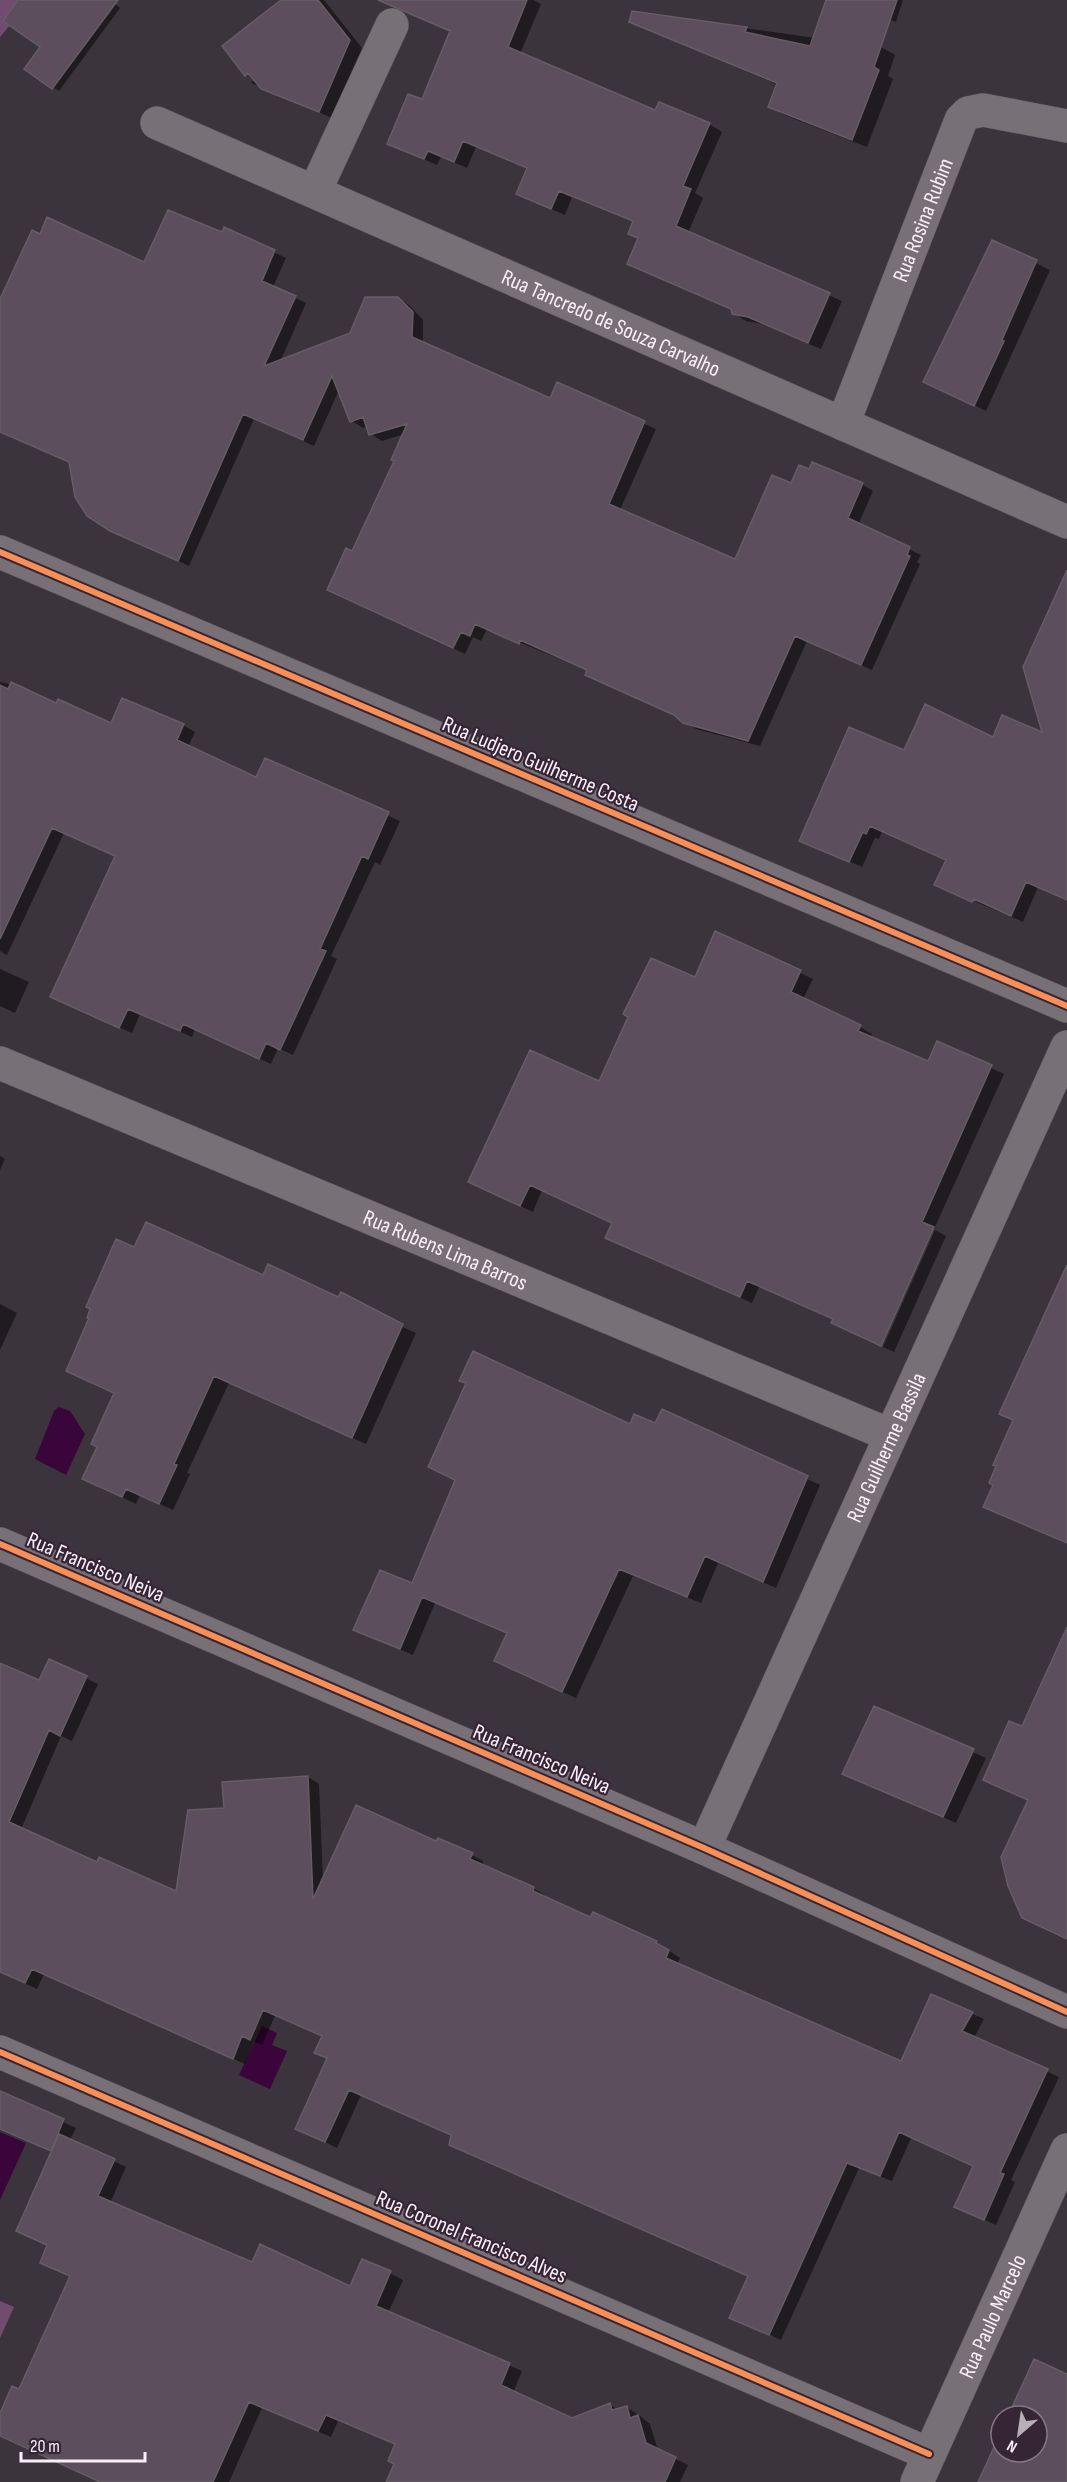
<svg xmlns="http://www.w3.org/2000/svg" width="1067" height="2482" font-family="'Sofia Sans Condensed',sans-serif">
<rect width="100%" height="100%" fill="#3c343c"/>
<!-- green -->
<path fill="#714c70" d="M0,0H31L0,37Z
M0,2301L14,2307L0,2338Z"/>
<!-- water -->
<path fill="#3a053b" d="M59,1407L70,1411L85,1434L66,1475L35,1459L54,1411Z
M262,2026L277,2033L272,2045L287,2051L270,2089L239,2075Z
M0,2132L26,2143L0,2200Z"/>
<!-- shadow -->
<path fill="#0007" d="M20,0H110L120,8L59,91L26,69L42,47Z
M283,0H324L362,48L332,118L251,83L279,46Z
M377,0H533L541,4L520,54L656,112L709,124L722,132L695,193L703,198L688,233L842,301L821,349L762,324L746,321L733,313V310L629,264L639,239L630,233L634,222L572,197L565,215L530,200L518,193L528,169L476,147L467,168L441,157L437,165L389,144L423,101L451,32Z
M840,0H903L896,22Z
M730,26L881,47L895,55L888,76L893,79L867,147L784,115L769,106L778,85L644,27Z
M225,229L286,258L273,287L306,303L280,362L351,334L397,298L409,305L423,320V343L551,400L558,384L656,429L620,510L736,561L792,485L862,484L873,491L858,525L921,555L917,562L920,564L872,670L807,641L760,746L696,729L678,717L598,680L589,671L487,629L481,641L473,637L465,654L340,596L353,553L396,461L404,434L382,441L371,434L367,426L363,428L352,421L339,390L314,446L254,419L189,566L111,530L70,463L0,432V321L222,234Z
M993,242L1050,270L986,411L925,381Z
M1067,626V900L1038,887L1023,922L936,885L947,861L882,832L879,839L875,838L862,867L801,840L905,752L993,739L1044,735Z
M0,682L13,685L57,705L112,725H183L195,732L188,747L257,779L266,760L400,821L380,865L375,862L331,956L337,959L293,1055L278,1048L271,1064L195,1029L192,1037L140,1014L132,1033L64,1003L116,856L64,833L7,955L0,951Z
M716,933L813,979L803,999L860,1027L872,1034L870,1038L929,1063L938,1043L1004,1074L935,1227L834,1320L759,1287L752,1303L619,1244L606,1237L613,1223L542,1190L533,1212L482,1188L600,1083L696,979Z
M0,969L29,982L15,1013L0,1006Z
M0,1156L5,1159L0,1170Z
M935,1230L946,1236L894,1352L883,1347Z
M135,1249L263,1277L339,1299L416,1333L366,1444L229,1383L187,1473L190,1474L173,1510L140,1495L136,1504L84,1479L99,1447L116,1394L68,1370Z
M0,1304L17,1313L0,1350Z
M662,1411L820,1485L776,1588L718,1563L701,1603L633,1576L576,1698L509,1668L508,1634L435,1603L413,1655L355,1630L631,1426L655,1425Z
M50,1661L98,1684L72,1741L61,1736L22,1827L97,1864L177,1893L226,1809L308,1777L319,1784L323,1880L437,1843L472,1855L483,1861L482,1866L533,1888L545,1895L544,1898L591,1919L656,1942L680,1958L677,1964L901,2063L932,1996L984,2019L974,2038L1059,2077L1011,2180L1015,2182L996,2225L956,2207L974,2166L911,2138L892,2181L859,2168L781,2340L731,2317L749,2277L462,2151L450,2144L453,2135L361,2095L337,2148L297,2128L328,2059L316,2052L323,2037L275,2016L262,2045L254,2042L245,2064L44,1974L37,1989L0,1972V1665L40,1682Z
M874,1708L986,1758L956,1823L844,1773Z
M0,2093L76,2128L70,2140L126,2167L110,2203L252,2264L351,2288L363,2261L390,2273L403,2280L388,2313L522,2371L513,2393L572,2420L610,2405L619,2410L626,2407L639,2415L650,2424L658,2450L688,2465L680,2482H385L394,2463L397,2445L338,2421L331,2437L262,2408L229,2482H100L5,2439L0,2436V2417L20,2391L71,2277L42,2262L48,2246L30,2237L53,2152L0,2129Z"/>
<!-- building -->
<path fill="#5c4e5c" stroke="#655d64" stroke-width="1.5" d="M18,0H118L52,89L24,69L40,47L3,21Z
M281,0H318L350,40L319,112L261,89L248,73L245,76L222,46Z
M378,0H527L508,47L655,110L659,102L710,123L683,186L691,189L676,226L830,293L808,343L748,317L732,314L731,309L627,264L638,238L628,234L633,221L559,191L551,209L516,194L527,168L463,141L454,162L428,151L424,159L387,144L408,94L422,99L450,31Z
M826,0H897L874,67L879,70L852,140L768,107L777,83L629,22L632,11L747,27L745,32L810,46Z
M168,210L222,232L224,227L275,250L262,281L296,296L264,366L350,333L365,297H398L413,312L412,337L550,398L557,382L645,421L609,504L735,559L772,475L791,483L799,465L809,469L812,462L863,483L848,518L910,547L907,555L910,556L861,665L795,636L748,741L683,723L674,715L585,675L587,670L520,640L519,644L475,624L470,636L461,632L453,648L327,590L346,548L352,551L394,461L391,460L407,424L369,435L363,417L350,422L332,376L303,440L243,414L178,561L110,531L87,516L75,497L69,462L0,432V299L32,230L40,234L47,217L144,262Z
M992,240L1037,260L1002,340L1004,341L974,406L923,382Z
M1067,570V900L1026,882L1011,916L974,899L972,902L934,885L946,860L870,826L866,834L863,832L849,862L799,841L849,727L904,750L925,704L993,737L1002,715L1042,732L1023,667Z
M11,682L56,703L58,699L111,723L122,698L184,724L177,740L256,777L265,758L389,812L368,859L362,856L320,949L326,951L280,1050L266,1043L259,1059L183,1024L180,1031L128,1009L119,1028L50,997L115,856L52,828L0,939V685L8,689Z
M715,931L801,970L791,992L861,1025L858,1031L928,1061L937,1041L992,1065L922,1222L934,1227L881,1346L831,1323L833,1319L747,1281L740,1297L605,1238L612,1223L530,1185L520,1206L468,1182L530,1050L599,1081L628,1017L623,1014L651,958L695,977Z
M146,1222L263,1275L268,1264L338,1297L341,1292L403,1324L352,1438L214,1376L174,1464L177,1465L159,1504L126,1489L122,1497L82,1479L97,1447L91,1444L114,1393L66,1371L89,1318H87L90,1309L86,1307L116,1239L134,1247Z
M1067,1265V1543L983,1507L993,1485L989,1483L996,1466L993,1465L1013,1420L999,1414Z
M473,1351L630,1424L634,1414L655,1423L662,1409L808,1476L763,1582L705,1556L687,1597L619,1569L562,1692L494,1661L507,1633L422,1597L400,1649L353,1630L380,1570L412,1583L455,1480L428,1467L466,1383L459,1381Z
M1067,1627V1939L1022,1918L1008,1886L1001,1857L1028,1800L983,1780L1009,1721L1022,1726Z
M49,1659L87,1676L60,1736L49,1730L9,1822L97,1862L99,1857L176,1891L188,1810L224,1808L222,1782L308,1776L313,1899L356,1805L436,1841L438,1838L473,1853L470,1859L534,1887L533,1891L590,1917L593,1912L657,1941L656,1943L669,1950L666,1958L901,2061L931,1994L973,2012L962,2031L1048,2069L1000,2173L1004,2174L984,2220L954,2207L973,2166L899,2132L880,2176L847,2163L769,2335L729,2318L748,2276L449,2145L451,2135L349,2090L325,2142L295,2129L327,2058L314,2053L322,2036L263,2010L250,2040L242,2036L233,2059L32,1969L25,1983L0,1972V1663L39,1680Z
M874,1706L974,1749L943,1817L842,1774Z
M0,2091L64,2119L51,2151L0,2129Z
M59,2134L115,2159L98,2196L252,2262L260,2244L350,2286L362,2259L391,2271L376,2306L510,2363L501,2385L572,2418L610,2403L612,2410L627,2406L630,2418L638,2415L646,2443L676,2457L665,2482H386L394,2464L388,2461L395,2444L326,2415L318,2431L249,2402L213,2482H100L0,2436V2413L12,2386L19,2389L70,2276L40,2263L47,2245L16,2231Z
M1034,2359L1067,2374V2482H978L1001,2432V2452H1037V2416H1008Z"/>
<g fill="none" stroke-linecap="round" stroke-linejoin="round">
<defs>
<g id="minor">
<path id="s1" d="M157,123L1067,522"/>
<path d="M315,191L392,25"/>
<path id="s2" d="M843,424L961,120L968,113L983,110L1067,126"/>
<path d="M0,552L1067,1006"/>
<path id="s3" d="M0,1063L890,1435"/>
<path d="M0,1544L704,1848L1067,2012"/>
<path id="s4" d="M704,1848L1067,1047"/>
<path d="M0,2052L929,2454"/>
<path id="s5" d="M917,2482L1067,2150"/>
</g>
</defs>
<!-- minor casing -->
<use href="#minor" stroke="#5b535b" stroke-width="34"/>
<!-- minor -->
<use href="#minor" stroke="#777077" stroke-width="33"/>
<defs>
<path id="cycleway" d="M0,552L1067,1006
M0,1544L704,1848L1067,2012
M0,2052L929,2454"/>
</defs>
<!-- cycleway casing -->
<use href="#cycleway" stroke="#362635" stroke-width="10"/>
<!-- cycleway -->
<use href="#cycleway" stroke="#f78f57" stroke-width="6"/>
</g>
<g text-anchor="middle" stroke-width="4.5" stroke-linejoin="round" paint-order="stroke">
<!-- street labels -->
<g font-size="22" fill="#faeff9" stroke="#362635">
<text dy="8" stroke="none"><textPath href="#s2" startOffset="219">Rua Rosina Rubim</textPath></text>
<text dy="8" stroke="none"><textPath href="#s1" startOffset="496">Rua Tancredo de Souza Carvalho</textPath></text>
<text transform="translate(541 763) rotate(23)" y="8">Rua Ludjero Guilherme Costa</text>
<text dy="8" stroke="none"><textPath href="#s3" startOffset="483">Rua Rubens Lima Barros</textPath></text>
<text dy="8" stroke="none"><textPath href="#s4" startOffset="440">Rua Guilherme Bassila</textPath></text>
<text transform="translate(96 1566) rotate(23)" y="8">Rua Francisco Neiva</text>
<text transform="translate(542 1758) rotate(23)" y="8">Rua Francisco Neiva</text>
<text transform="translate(472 2236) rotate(23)" y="8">Rua Coronel Francisco Alves</text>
<text dy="8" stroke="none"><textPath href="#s5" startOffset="182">Rua Paulo Marcelo</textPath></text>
</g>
</g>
<!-- north arrow -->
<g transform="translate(1019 2434) rotate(209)"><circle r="28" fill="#362635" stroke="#847683" stroke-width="1.5"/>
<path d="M0-4.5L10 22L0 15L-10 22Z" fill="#b8aeb7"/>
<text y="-9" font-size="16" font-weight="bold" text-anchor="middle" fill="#faeff9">N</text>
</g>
<!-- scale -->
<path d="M21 2452v9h124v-9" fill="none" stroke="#faeff9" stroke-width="3"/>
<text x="30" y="2452" font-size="18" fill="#faeff9" stroke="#362635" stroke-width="4.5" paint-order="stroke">20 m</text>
</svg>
